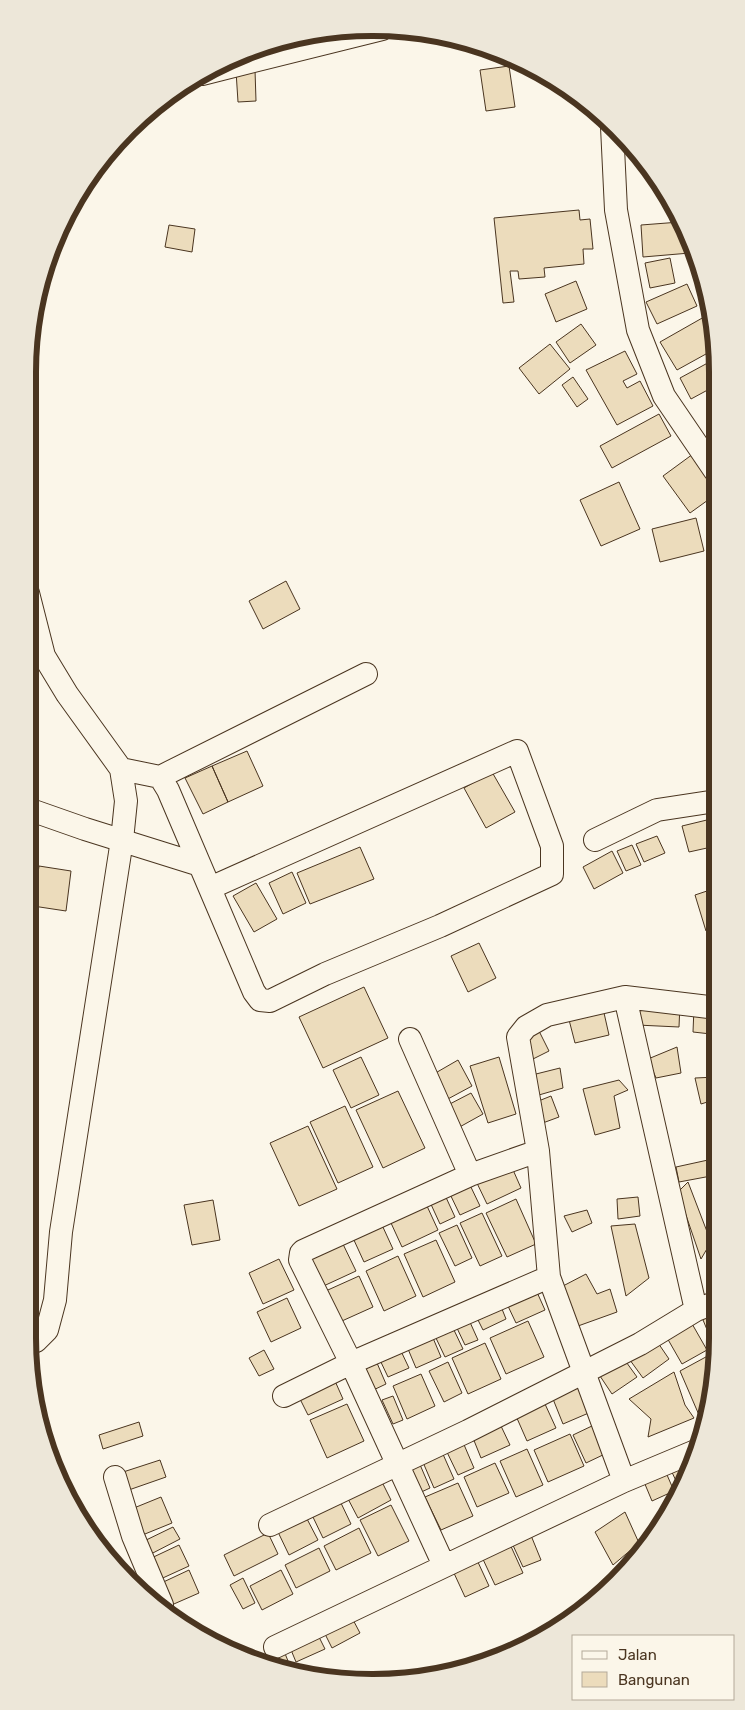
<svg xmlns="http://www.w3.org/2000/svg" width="745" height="1710" font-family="Rubik,sans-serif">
<rect width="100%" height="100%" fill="#fbf6e9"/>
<!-- building -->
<path fill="#ecdcbc" stroke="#4a3520" d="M509,66L515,107L486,111L480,70Z
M255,70L256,101L238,102L236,71Z
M579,210L580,220L590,219L593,249H583L584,264L544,268L545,277L519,279L518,271H510L514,302L503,303L494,218Z
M680,222L689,237L690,253L643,257L641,225Z
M169,225L195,229L192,252L165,247Z
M670,258L675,283L650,288L645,263Z
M576,281L587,309L556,322L545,294Z
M687,284L697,306L657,324L646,302Z
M704,317L715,336V349L677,370L660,342Z
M581,324L596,345L570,363L556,342Z
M550,344L570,369L539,394L519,368Z
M625,351L637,374L623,381L627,388L640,381L653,406L617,425L586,370Z
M715,359V386L691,399L680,378Z
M573,377L588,399L577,407L562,385Z
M659,414L671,436L612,468L600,446Z
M693,454L715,485V495L690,513L663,476Z
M619,482L640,529L601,546L580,500Z
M696,518L704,551L660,562L652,529Z
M286,581L300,609L263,629L249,601Z
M247,751L263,786L228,802L212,766Z
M212,766L228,802L203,814L185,778Z
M492,772L515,812L486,828L464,788Z
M711,819L716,839V846L689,852L682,826Z
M657,836L665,853L644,862L636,844Z
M632,845L641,865L626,871L617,851Z
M360,847L374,879L310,904L297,873Z
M612,851L623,873L594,889L583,867Z
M39,866L71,871L66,911L33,906Z
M292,872L306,903L283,914L269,883Z
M256,883L277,919L254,932L233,896Z
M716,888V928L706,931L695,895Z
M479,943L496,978L468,992L451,956Z
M364,987L388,1038L323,1068L299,1017Z
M638,1002L680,1004L679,1027L637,1025Z
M602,1004L609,1035L575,1043L567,1012Z
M694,1008L712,1009L711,1034L693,1032Z
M537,1027L549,1051L531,1060L527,1035Z
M713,1045H717V1071H715Z
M677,1047L681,1073L656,1078L648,1059Z
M361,1057L379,1095L351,1108L333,1070Z
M499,1057L516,1114L488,1123L470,1066Z
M458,1060L472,1086L446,1100L432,1075Z
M560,1068L563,1088L532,1097V1075Z
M717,1077V1099L701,1104L695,1078Z
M619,1080L628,1090L614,1096L620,1128L595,1135L583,1089Z
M398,1091L425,1148L383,1168L356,1110Z
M471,1093L483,1114L456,1129L444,1107Z
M551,1096L559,1117L540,1124L536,1102Z
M345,1106L373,1167L338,1183L310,1122Z
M308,1126L337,1189L299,1206L270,1143Z
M708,1160L711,1176L679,1182L676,1167Z
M510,1163L521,1188L487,1204L475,1179Z
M688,1182L711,1242L701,1259L678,1192Z
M469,1183L480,1206L460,1215L449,1192Z
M444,1193L455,1217L440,1224L429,1200Z
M638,1197L640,1216L618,1219L617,1199Z
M516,1199L536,1244L507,1257L486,1213Z
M213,1200L220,1240L192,1245L184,1205Z
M427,1206L438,1230L402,1247L391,1223Z
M587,1210L592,1223L572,1232L564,1216Z
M482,1213L502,1256L480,1266L460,1223Z
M635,1224L649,1278L626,1296L611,1226Z
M382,1225L393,1249L364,1262L353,1238Z
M457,1225L472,1258L455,1266L439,1233Z
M341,1240L356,1271L317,1289L303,1257Z
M436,1240L455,1282L423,1297L404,1254Z
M398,1256L416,1296L384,1311L366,1271Z
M279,1259L294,1290L263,1304L249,1273Z
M586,1274L597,1294L610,1289L617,1312L578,1326L563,1286Z
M359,1276L373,1307L333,1325L319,1294Z
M536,1290L545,1310L516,1323L507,1304Z
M287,1298L301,1328L271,1342L257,1312Z
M717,1308V1334L710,1337L701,1315Z
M502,1309L506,1319L483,1330L478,1320Z
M469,1320L478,1340L465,1345L456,1326Z
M528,1321L544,1357L506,1374L490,1338Z
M691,1322L707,1350L682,1364L666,1336Z
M453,1328L463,1349L445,1357L435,1336Z
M654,1337L669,1359L643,1378L627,1356Z
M433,1338L441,1357L416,1368L408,1349Z
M485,1343L501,1379L468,1394L452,1358Z
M400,1349L409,1368L388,1377L379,1358Z
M264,1350L274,1369L259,1376L249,1358Z
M715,1352L705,1411L699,1415L680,1371Z
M624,1359L637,1377L612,1394L600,1376Z
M448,1362L462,1393L444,1402L429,1371Z
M377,1363L386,1384L367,1393L358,1372Z
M674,1372L685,1405L694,1418L648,1437L651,1419L629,1399Z
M421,1374L435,1406L407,1419L393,1386Z
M335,1381L343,1399L308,1415L299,1397Z
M580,1387L591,1412L563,1424L553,1399Z
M393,1396L403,1420L393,1424L382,1400Z
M347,1404L364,1441L327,1458L310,1420Z
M545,1404L556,1428L527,1441L516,1416Z
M139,1422L143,1436L103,1449L99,1435Z
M594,1425L607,1453L586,1463L573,1435Z
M501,1426L510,1445L481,1458L473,1438Z
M570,1434L584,1466L548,1482L534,1450Z
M462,1440L474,1468L458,1475L445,1448Z
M527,1449L543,1485L516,1497L500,1461Z
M442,1452L454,1479L434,1488L422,1460Z
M697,1453L684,1483L678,1485L669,1466Z
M160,1460L166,1477L123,1492L117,1474Z
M418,1460L430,1488L417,1494L404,1466Z
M495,1463L509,1493L477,1507L464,1477Z
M664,1468L674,1491L652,1501L642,1477Z
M380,1478L391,1500L358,1518L346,1495Z
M458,1483L473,1516L441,1530L425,1497Z
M161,1497L172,1523L140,1536L129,1510Z
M340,1501L351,1524L323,1538L312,1515Z
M391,1505L409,1541L378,1556L360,1520Z
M625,1512L639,1543L613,1565L595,1532Z
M306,1517L318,1540L289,1555L278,1532Z
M173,1527L180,1539L147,1556L140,1543Z
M359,1528L371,1553L336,1570L324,1546Z
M268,1533L278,1554L234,1576L224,1555Z
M530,1533L541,1560L523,1567L511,1541Z
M509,1542L523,1573L495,1585L481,1555Z
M179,1545L189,1566L154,1582L145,1561Z
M319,1548L330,1571L296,1588L285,1565Z
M477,1560L489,1586L465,1597L453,1571Z
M189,1570L199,1593L167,1607L157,1585Z
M281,1570L293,1594L262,1610L250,1586Z
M243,1578L255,1603L243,1609L230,1585Z
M350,1614L360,1633L332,1648L322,1628Z
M317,1633L325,1649L296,1662L289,1645Z
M282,1646L288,1661L277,1665L269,1662L265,1654Z"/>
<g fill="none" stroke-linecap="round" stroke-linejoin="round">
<defs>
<path id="minor" d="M202,74L382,29
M612,127L616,210L638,330L664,396L715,471
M28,593L44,656L67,694L121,769L160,777L168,790L254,992L260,1000L270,1001L325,974L440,926L552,874V846L517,751L210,888
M160,777L366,674
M28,809L85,829L200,865
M595,840L657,810L716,801
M625,997L696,1310
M410,1039L470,1175
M538,1151L470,1175L303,1251L301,1253L300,1260L351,1363L441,1559L451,1563L624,1481L698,1450
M28,1343L36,1341L47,1330L55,1300L61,1232L122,840L126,801L121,769
M284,1396L351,1363L549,1277
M115,1477L133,1536L162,1605
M624,1481L549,1277L538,1151L518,1037L526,1027L547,1015L625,997L717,1008
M270,1525L468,1431L640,1344L696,1310L717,1302
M275,1647L451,1563"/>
</defs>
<!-- minor casing -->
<use href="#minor" stroke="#4a3520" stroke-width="24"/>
<!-- minor -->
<use href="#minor" stroke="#fbf6e9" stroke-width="22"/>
</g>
<!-- crop -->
<path d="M0 0H745V1710H0ZM372 36H373A336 336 0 0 1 709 372V1338A336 336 0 0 1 373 1674H372A336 336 0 0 1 36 1338V372A336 336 0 0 1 372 36Z" fill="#ede7d9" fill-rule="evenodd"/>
<path fill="none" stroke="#4a3520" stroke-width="6" d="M372 36H373A336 336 0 0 1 709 372V1338A336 336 0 0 1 373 1674H372A336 336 0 0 1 36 1338V372A336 336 0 0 1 372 36Z"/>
<!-- legend -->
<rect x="572" y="1635" width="162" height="65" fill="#fbf6e9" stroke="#b4a999"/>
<rect x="582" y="1651" width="25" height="8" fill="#fbf6e9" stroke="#b4a999"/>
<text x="618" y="1660" font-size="15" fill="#4a3520">Jalan</text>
<rect x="582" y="1672" width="25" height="15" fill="#ecdcbc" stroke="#b4a999"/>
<text x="618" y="1685" font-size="15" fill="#4a3520">Bangunan</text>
</svg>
